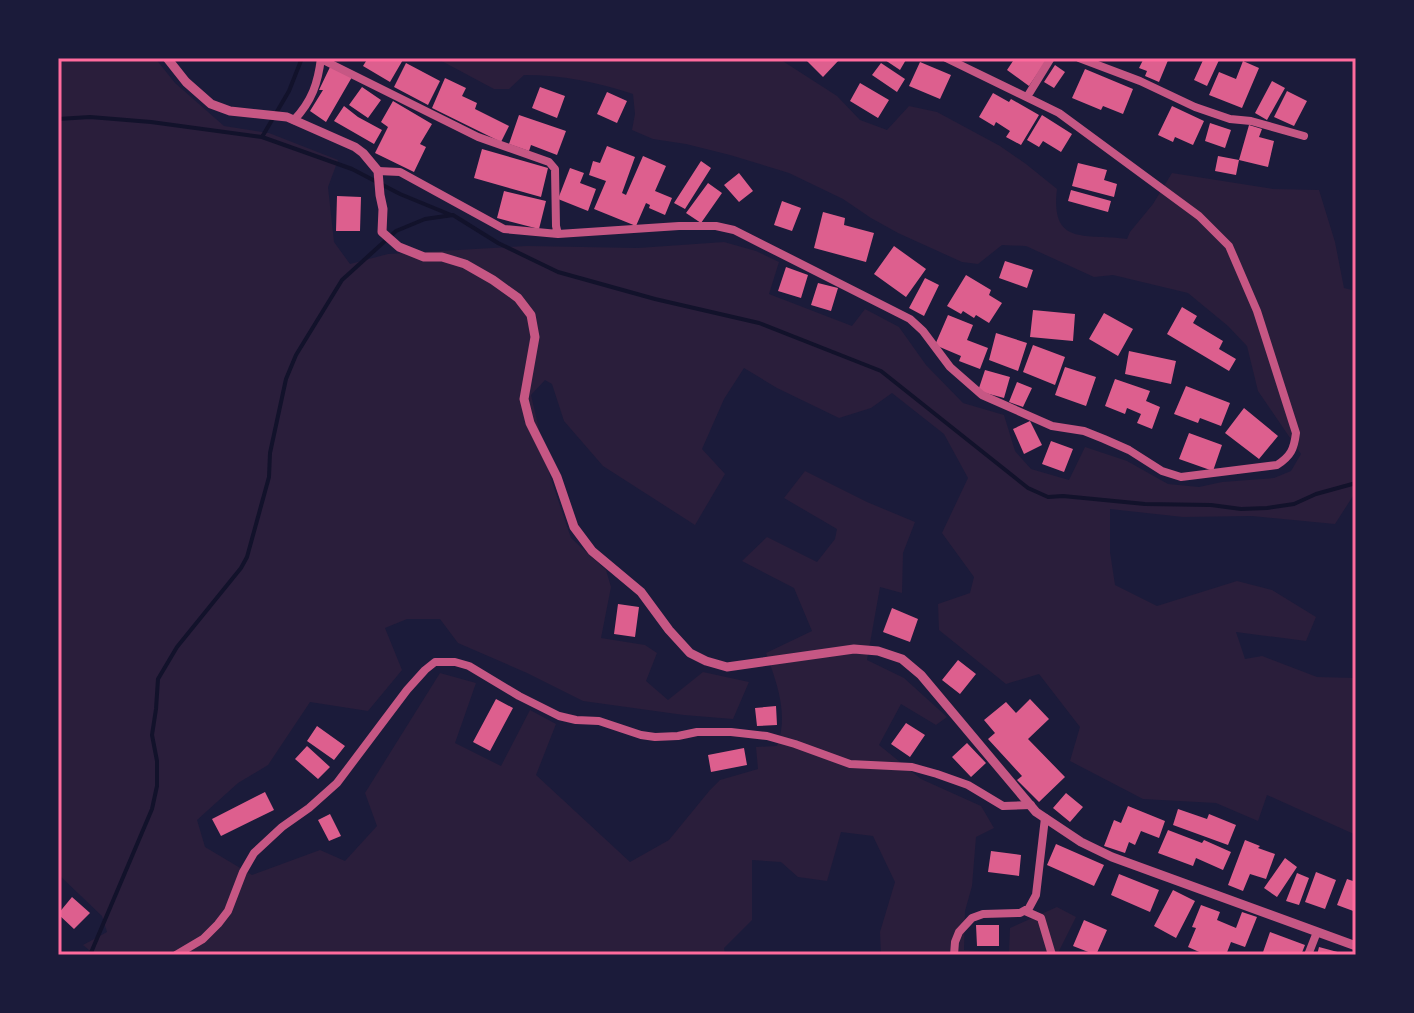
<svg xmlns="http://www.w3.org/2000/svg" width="1414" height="1013" font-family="'Public Sans',sans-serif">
<rect width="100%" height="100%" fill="#1b1b3a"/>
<!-- green -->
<path fill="#2a1e3b" d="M58,58H155L175,83L224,126L269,133L338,160L328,187L334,242L350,264L388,254L527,246L638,248L724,242L756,251L779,262L769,294L852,326L865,309L899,327L926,365L963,403L1004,415L1015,451L1031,469L1069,480L1085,447L1127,461L1168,484L1199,487L1222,482L1274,478L1291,471L1301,454L1258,391L1247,346L1228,326L1188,293L1113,275L1094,277L1026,246L1002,245L978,264L962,262L898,233L871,218L843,199L789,173L730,155L686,144L653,139L632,130L635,114L633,94C597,82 562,75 524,75L509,89H494L436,58H778L837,96L860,120L887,130L909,106L937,112L1000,146L1026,164L1057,189C1050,247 1086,233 1127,239L1130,232L1153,204L1172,173L1273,189L1319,190L1335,242L1344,288L1356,291V495L1353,496L1335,524L1252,516L1183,517L1110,509V552L1115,585L1157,606L1237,581L1272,590L1316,617L1306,641L1236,632L1245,659L1262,656L1317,677L1356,678V835L1267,795L1258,821L1216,803L1143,799L1070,761L1080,727L1039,674L1006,684L939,630L938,604L970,593L974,577L942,533L968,478L944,434L892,393L871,408L839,418L777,388L744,368L724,399L702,449L725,474L695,525L603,466L564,421L552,384L545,380L531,395L550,476L571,538L606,570L611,587L601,638L645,645L657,653L646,681L668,700L703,672L749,682L733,719L684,715L583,701L527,673L458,643L440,619H407L385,628L402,670L368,711L310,702L268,765L238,783L197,820L205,847L252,875L320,850L345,861L377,826L365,793L440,673L476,683L455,743L501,766L530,710L556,724L536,775L630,862L669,840L710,790L720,780L758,769L756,747L777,746C789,715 777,683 766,653L812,631L794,588L742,561L767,537L817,562L835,539L837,529L784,498L805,471L867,502L915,522L903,553L902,593L880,587L867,660L904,678L947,717L936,725L901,704L879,745L921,779L981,806L994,828L976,837L972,886L965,911L964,950L1009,953L1010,928L1057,907L1076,917L1057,955H881L880,932L895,882L873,836L841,832L827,881L798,877L781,862L752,860V920L724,948L725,955H95L83,945L107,932L102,916L58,874Z"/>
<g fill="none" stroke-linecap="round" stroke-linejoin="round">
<!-- stream -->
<path stroke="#12122b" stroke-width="4" d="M58,119L90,117L151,122L262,137L352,169L400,194L451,215
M262,137L289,91L302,58
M90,955L152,809L157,786V761L152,735L156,709L158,679L177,647L241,568L247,557L269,477L270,453L286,379L296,355L342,280L396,231L425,219L453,215L498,243L558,272L655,299L759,323L881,371L1028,488L1048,497L1063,496L1145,504L1211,505L1241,509L1267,508L1294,504L1316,494L1356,483"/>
</g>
<!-- building -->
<path fill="#dd5f8e" d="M368,58H404L390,82L363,66Z
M810,58H836L839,60L823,77L807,61Z
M882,58H907L900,70Z
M1015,58H1048L1029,86L1007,70Z
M1144,58H1169L1159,82L1145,76L1147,71L1139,68Z
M1204,58H1220L1207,86L1194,80Z
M1243,61L1259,68L1242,108L1209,95L1219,72L1236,79Z
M920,62L951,75L940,99L909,86Z
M406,63L440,81L428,105L394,87Z
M881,63L905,79L897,92L872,75Z
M1055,65L1065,72L1054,88L1044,82Z
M330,67L352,77L326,122L310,111L323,90H319Z
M1085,69L1133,89L1123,114L1103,106L1101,110L1072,98Z
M445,78L466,88L462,96L477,103L475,109L509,126L501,142L432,108Z
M1272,81L1285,88L1267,120L1255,113Z
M860,83L889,100L878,118L850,101Z
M362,87L381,100L368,118L349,105Z
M540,87L565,96L557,118L532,108Z
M1287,91L1307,101L1294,126L1274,117Z
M607,92L627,101L617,123L597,114Z
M993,93L1009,102L1011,99L1039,115L1021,145L1006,137L1010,131L996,122L994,126L979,117Z
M393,101L432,124L420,144L426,147L414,172L375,153L388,127L381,122Z
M344,106L358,117L382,130L374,144L334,121Z
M1172,106L1204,121L1193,145L1175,137L1173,142L1158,135Z
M519,115L566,131L557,155L531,145L529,151L509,144Z
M1042,115L1072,134L1061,152L1043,141L1039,147L1027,140Z
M1210,123L1231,130L1225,148L1205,141Z
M1249,125L1262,129L1259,137L1274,141L1268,167L1239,160Z
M607,146L635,157L622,193L626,195L643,156L666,166L655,191L672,198L665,215L649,208L650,205L646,203L636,226L594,209L606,181L589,175L593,161L600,163Z
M482,149L548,168L541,197L474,178Z
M1218,156L1239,160L1236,175L1215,171Z
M701,161L711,168L685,209L674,203Z
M1078,163L1107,170L1104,180L1117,184L1114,197L1072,186Z
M570,168L584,173L580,183L596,189L588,211L558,199Z
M739,173L753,191L739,202L724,185Z
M708,183L722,193L701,223L686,213Z
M1071,190L1111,201L1108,212L1068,201Z
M504,191L546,201L539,229L497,218Z
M337,196L361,197L360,231H336Z
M782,201L801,208L792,231L774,225Z
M823,212L845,218L844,225L874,233L866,262L814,248Z
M894,246L926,269L906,297L874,274Z
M1005,261L1033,270L1027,288L999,278Z
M786,267L808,275L801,298L778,291Z
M966,275L991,290L989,295L1002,303L989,323L976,315L974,318L963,311L961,314L947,306Z
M925,278L939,285L924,316L909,308Z
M818,283L838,288L831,311L811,305Z
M1182,307L1197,316L1193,323L1223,341L1219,349L1236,359L1229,371L1167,334Z
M1033,310L1075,314L1073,341L1030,337Z
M1104,313L1133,329L1118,356L1089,339Z
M948,315L973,325L967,340L988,348L980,369L959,361L961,356L935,345Z
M996,333L1027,343L1018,371L989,360Z
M1033,345L1065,357L1055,385L1023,372Z
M1129,351L1176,361L1171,384L1125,374Z
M1065,367L1096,377L1086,406L1055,395Z
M985,370L1010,377L1004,398L978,391Z
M1115,379L1150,391L1146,401L1160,407L1152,429L1137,423L1141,414L1127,408L1125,414L1105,406Z
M1017,382L1032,388L1023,407L1009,402Z
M1186,386L1230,403L1221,426L1200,418L1198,423L1174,414Z
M1244,408L1278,436L1259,459L1225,433Z
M1030,421L1042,445L1024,454L1013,429Z
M1189,433L1222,445L1213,471L1179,459Z
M1051,441L1073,449L1064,472L1042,464Z
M618,604L639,607L635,637L614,634Z
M892,608L918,619L910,642L883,632Z
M958,660L976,674L960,694L942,680Z
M496,699L513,708L490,751L473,742Z
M1030,699L1049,719L1028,739L1065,777L1039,802L1017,780L1022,776L988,739L995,733L984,720L1006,702L1016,713Z
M776,706L777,725L757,726L755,708Z
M906,723L925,735L910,757L891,744Z
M317,726L345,746L334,760L307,741Z
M967,743L986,763L971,777L952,757Z
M307,746L330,767L318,779L295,759Z
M744,748L747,765L711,772L708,755Z
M265,792L274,810L221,836L212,819Z
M1066,793L1083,807L1070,822L1053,808Z
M1128,806L1165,821L1159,838L1141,831L1135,845L1129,842L1125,853L1104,846L1114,820L1121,823Z
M1178,809L1207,819L1209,814L1236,825L1228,845L1173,825Z
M330,814L341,836L329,841L318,820Z
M1168,830L1202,843L1204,840L1231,852L1223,870L1196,858L1193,866L1158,853Z
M1245,840L1260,846L1258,848L1275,854L1266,879L1250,874L1243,891L1228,885Z
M1056,844L1104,865L1094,886L1047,865Z
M991,851L1021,855L1019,876L988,872Z
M1285,858L1297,867L1277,897L1264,888Z
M1316,872L1336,880L1325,909L1305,902Z
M1297,873L1309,878L1299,905L1286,901Z
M1119,874L1159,890L1150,912L1111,895Z
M1347,879L1356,882V912L1337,905Z
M1173,890L1195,901L1176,938L1154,926Z
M72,897L90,913L74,929L58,914Z
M1201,905L1220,912L1217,920L1236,928L1242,912L1257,917L1245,947L1231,942L1226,955H1206L1188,947L1196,928L1192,927Z
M1084,920L1107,930L1096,955L1073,946Z
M976,925H999V946H977Z
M1270,932L1305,945L1301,955H1262Z
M1319,947L1345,954L1344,955H1317Z"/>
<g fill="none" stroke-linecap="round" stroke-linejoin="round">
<!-- minor -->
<path stroke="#c65784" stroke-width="8" d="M1079,58L1140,81L1195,107L1230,119L1251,121L1304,136
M321,59L478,137L549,162L555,169L556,226L558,234
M1027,97L1051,58
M294,120C312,101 318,83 321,58
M378,171L400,172L504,229L558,234L679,226H716L734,230L910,319L923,331L950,367L982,395L1052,426L1084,431L1104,439L1129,450L1162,471L1181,477L1277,465C1291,456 1294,449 1296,433L1257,311L1229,246L1199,216L1059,113L946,58
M1025,911L1041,918L1052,955
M176,955L203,939L218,924L228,911L243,872L254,853L282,827L309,808L337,783L407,690L425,670L435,662H455L469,666L519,696L559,716L576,720L599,721L641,735L655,737L678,736L697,732H731L767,736L795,744L850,764L912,767L937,774L968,785L1003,806L1031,805
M954,955L955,942L959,932L972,918L983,914L1020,913L1029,908L1036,895L1045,818
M1308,955L1317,932"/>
<!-- tertiary -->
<path stroke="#c65784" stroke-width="9" d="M167,58L186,82L211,104L230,111L287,117L355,147L363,153L378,171L380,195L383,209L382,232L399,247L424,257H442L465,264L493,280L518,298L531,315L535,337L524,399L530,423L557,477L574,527L592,551L641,592L669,630L690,653L706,661L727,667L854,649L878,651L902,659L921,675L1036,812L1081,842L1112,857L1356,946"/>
</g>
<!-- border -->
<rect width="1414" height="1013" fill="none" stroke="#1b1b3a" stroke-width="120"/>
<rect x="60" y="60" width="1294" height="893" fill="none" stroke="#ff6b9d" stroke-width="3"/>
</svg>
